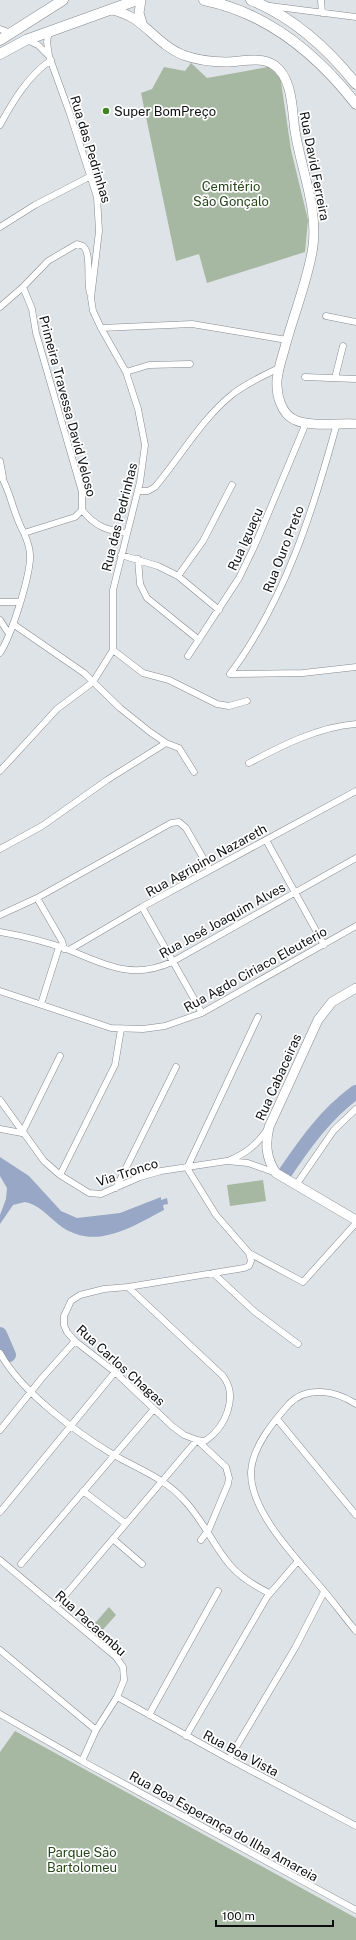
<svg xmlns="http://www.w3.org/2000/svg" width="356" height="1940" font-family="'Public Sans',sans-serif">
<rect width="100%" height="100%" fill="#dee3e7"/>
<!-- green -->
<path fill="#a6b8a1" d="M191,63L207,78L268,67L280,75L291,150L308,220L305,252L207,283L199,254L176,261L141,93L152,89L164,67L185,71Z
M263,1180L266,1201L230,1206L227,1185Z
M109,1607L116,1615L99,1634L90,1627L93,1621L96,1622Z
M15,1731L356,1918V1940H0V1752Z"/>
<!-- water -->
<path fill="#97a7c5" d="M0,1157L29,1176L61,1211L77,1218L120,1213L161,1197V1200L167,1198L168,1204L163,1205L164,1210C130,1228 93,1252 58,1224C48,1216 38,1204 25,1202L13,1205L0,1224V1215L6,1199L7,1188L0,1176Z"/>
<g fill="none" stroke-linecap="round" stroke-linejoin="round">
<!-- river -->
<path stroke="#97a7c5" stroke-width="14" d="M285,1173C306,1142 326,1114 356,1092
M0,1334L9,1355"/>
<defs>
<path id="minor" d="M321,0L322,13
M270,6L356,17
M0,29L11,33
M49,31L47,42L49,56L70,114L97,197L99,231L91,298L93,311L101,328L126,372L138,409L145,445L140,482L113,590V650L143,673L169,680L217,704L229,706L247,701
M27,40L38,45L48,55
M0,125C13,101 28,76 51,60
M0,227L35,205L91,176
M0,307L23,287L48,261L77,244L83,246C92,254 86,280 90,293
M326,316L356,322
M101,328L192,324L287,340
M126,372L149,365L190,364
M305,377L356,379
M335,378L343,346
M0,461L3,477
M0,474C11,492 13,514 24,533L75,517L82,510V492L36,333L32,309L23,287
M138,491H148L155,487C181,456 202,418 234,393C248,383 264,375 279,368
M82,510C96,527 106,530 127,533
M121,555L158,566L178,576L219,610
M138,559L140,584L147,598L199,640
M178,576L203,541L232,485
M0,602H20
M0,620L9,634
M13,624L84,673L120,708L150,732L166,743L179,748L194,772
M0,653C12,634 28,582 30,560C31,550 28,542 24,533
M188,656L239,578L255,545L306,423
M230,674C285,600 313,511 337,423
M230,674L303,673L356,667
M249,763C283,745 318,727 356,724
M0,771L57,709L93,682L113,650
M266,840L324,945
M0,849L42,826L107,780L166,743
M37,898L62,941L64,949
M142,907L202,1013
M0,915L37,898L171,823L179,822L186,828L210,870
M0,932C23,936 47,942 69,950C106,965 132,980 172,962L356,858
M69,950L142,907L356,791
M0,991L111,1028L143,1029L165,1026L202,1013L356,926
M41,1004L59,947
M258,1017L187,1168L216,1215L249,1253L303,1282L356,1223
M0,1100L44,1161L60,1175L89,1193L101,1194L140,1177L161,1171L227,1161L248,1163L276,1173
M0,1129L22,1133
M22,1133L60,1056
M230,1160C247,1153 257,1144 267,1130
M60,1175L115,1065L121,1029
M296,1185L334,1130L356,1109
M116,1188L176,1067
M213,1273L255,1312L298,1344
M0,1353C21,1392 77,1433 114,1455C138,1469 164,1478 183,1499C202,1518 213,1545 230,1565C241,1578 255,1586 269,1593
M356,1404C336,1391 307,1385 289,1404C274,1421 252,1447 251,1472C250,1513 299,1561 324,1591C335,1604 345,1618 356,1631
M277,1419L356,1515
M0,1430L42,1378L75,1341
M83,1491L125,1523
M0,1512L115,1372
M113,1539L142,1564
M201,1540L209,1529L228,1484L229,1478L226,1467L197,1440L184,1435L172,1426L115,1372L75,1341L67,1332L64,1325V1316L71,1301L80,1295L104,1289L128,1287L244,1268L249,1266L251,1261L249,1253
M0,1560L116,1657L123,1667L124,1680L117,1697L96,1730L82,1761
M21,1564L154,1409
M56,1606L197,1440L205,1441C225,1428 239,1397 223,1376L128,1287
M0,1650L96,1730
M117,1697L229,1759L356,1826
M0,1714L82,1761L356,1910
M149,1715L218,1591
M186,1736L267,1597L298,1561
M229,1759L295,1648L324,1592"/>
<path id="secondary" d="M141,0L139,13L142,23
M112,10C144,16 154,43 183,55C197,60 212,62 226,62C241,62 261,56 274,65C293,78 292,111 295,131C301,169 318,208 313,246C309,277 293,316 285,347C282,358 278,369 277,380C276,394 281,414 295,420C310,427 339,423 356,424
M356,988L332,1002L318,1020L269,1127C265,1144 266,1158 276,1173L356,1220"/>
<path id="primary" d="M204,0C268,13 317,54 356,104
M251,0C293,17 328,49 356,84
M0,40L63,0
M0,54L26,40L137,0"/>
</defs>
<!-- minor casing -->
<use href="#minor" stroke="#868a8e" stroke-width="7"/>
<!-- secondary casing -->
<use href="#secondary" stroke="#868a8e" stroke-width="10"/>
<!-- primary casing -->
<use href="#primary" stroke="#868a8e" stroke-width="11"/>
<!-- minor -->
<use href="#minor" stroke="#fff" stroke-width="6"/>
<!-- secondary -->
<use href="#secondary" stroke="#fff" stroke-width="9"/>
<!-- primary -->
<use href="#primary" stroke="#fff" stroke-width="10"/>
</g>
<!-- markers -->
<circle fill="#408122" stroke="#fff" stroke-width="1.5" cx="106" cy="111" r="4"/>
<g text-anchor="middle" stroke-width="3.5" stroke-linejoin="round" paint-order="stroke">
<!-- poi labels -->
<g font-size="13" fill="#0d0e10" stroke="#fff" text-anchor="start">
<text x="114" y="116">Super BomPreço</text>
</g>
<!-- street labels -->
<g font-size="13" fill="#0d0e10" stroke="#fff">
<text transform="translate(91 149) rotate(73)" y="5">Rua das Pedrinhas</text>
<text transform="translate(315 166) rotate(79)" y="5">Rua David Ferreira</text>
<text transform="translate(68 406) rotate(75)" y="5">Primeira Travessa David Veloso</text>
<text transform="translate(119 517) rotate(-76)" y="5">Rua das Pedrinhas</text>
<text transform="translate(245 539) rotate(-66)" y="5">Rua Iguaçu</text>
<text transform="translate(283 549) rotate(-69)" y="5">Rua Ouro Preto</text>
<text transform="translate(206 860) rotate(-29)" y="5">Rua Agripino Nazareth</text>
<text transform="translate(222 920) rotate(-29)" y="5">Rua José Joaquim Alves</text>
<text transform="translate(255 969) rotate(-29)" y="5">Rua Agdo Ciriaco Eleuterio</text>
<text transform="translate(278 1077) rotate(-66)" y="5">Rua Cabaceiras</text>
<text transform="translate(127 1172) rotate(-18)" y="5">Via Tronco</text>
<text transform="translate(121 1365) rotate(42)" y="5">Rua Carlos Chagas</text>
<text transform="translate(91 1623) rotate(42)" y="5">Rua Pacaembu</text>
<text transform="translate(241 1753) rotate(28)" y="5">Rua Boa Vista</text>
<text transform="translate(224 1826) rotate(29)" y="5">Rua Boa Esperança do Ilha Amareia</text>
</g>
<!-- park labels -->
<g font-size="13" fill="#27461b" stroke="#fff">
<text x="231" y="191">Cemitério<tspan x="231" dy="15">São Gonçalo</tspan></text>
<text x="82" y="1857">Parque São<tspan x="82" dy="15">Bartolomeu</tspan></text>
</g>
</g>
<!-- scale -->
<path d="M216 1920v6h117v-6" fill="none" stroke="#0d0e10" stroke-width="2"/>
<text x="222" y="1920" font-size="12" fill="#0d0e10" stroke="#ffffff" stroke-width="3" paint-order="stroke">100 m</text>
</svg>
